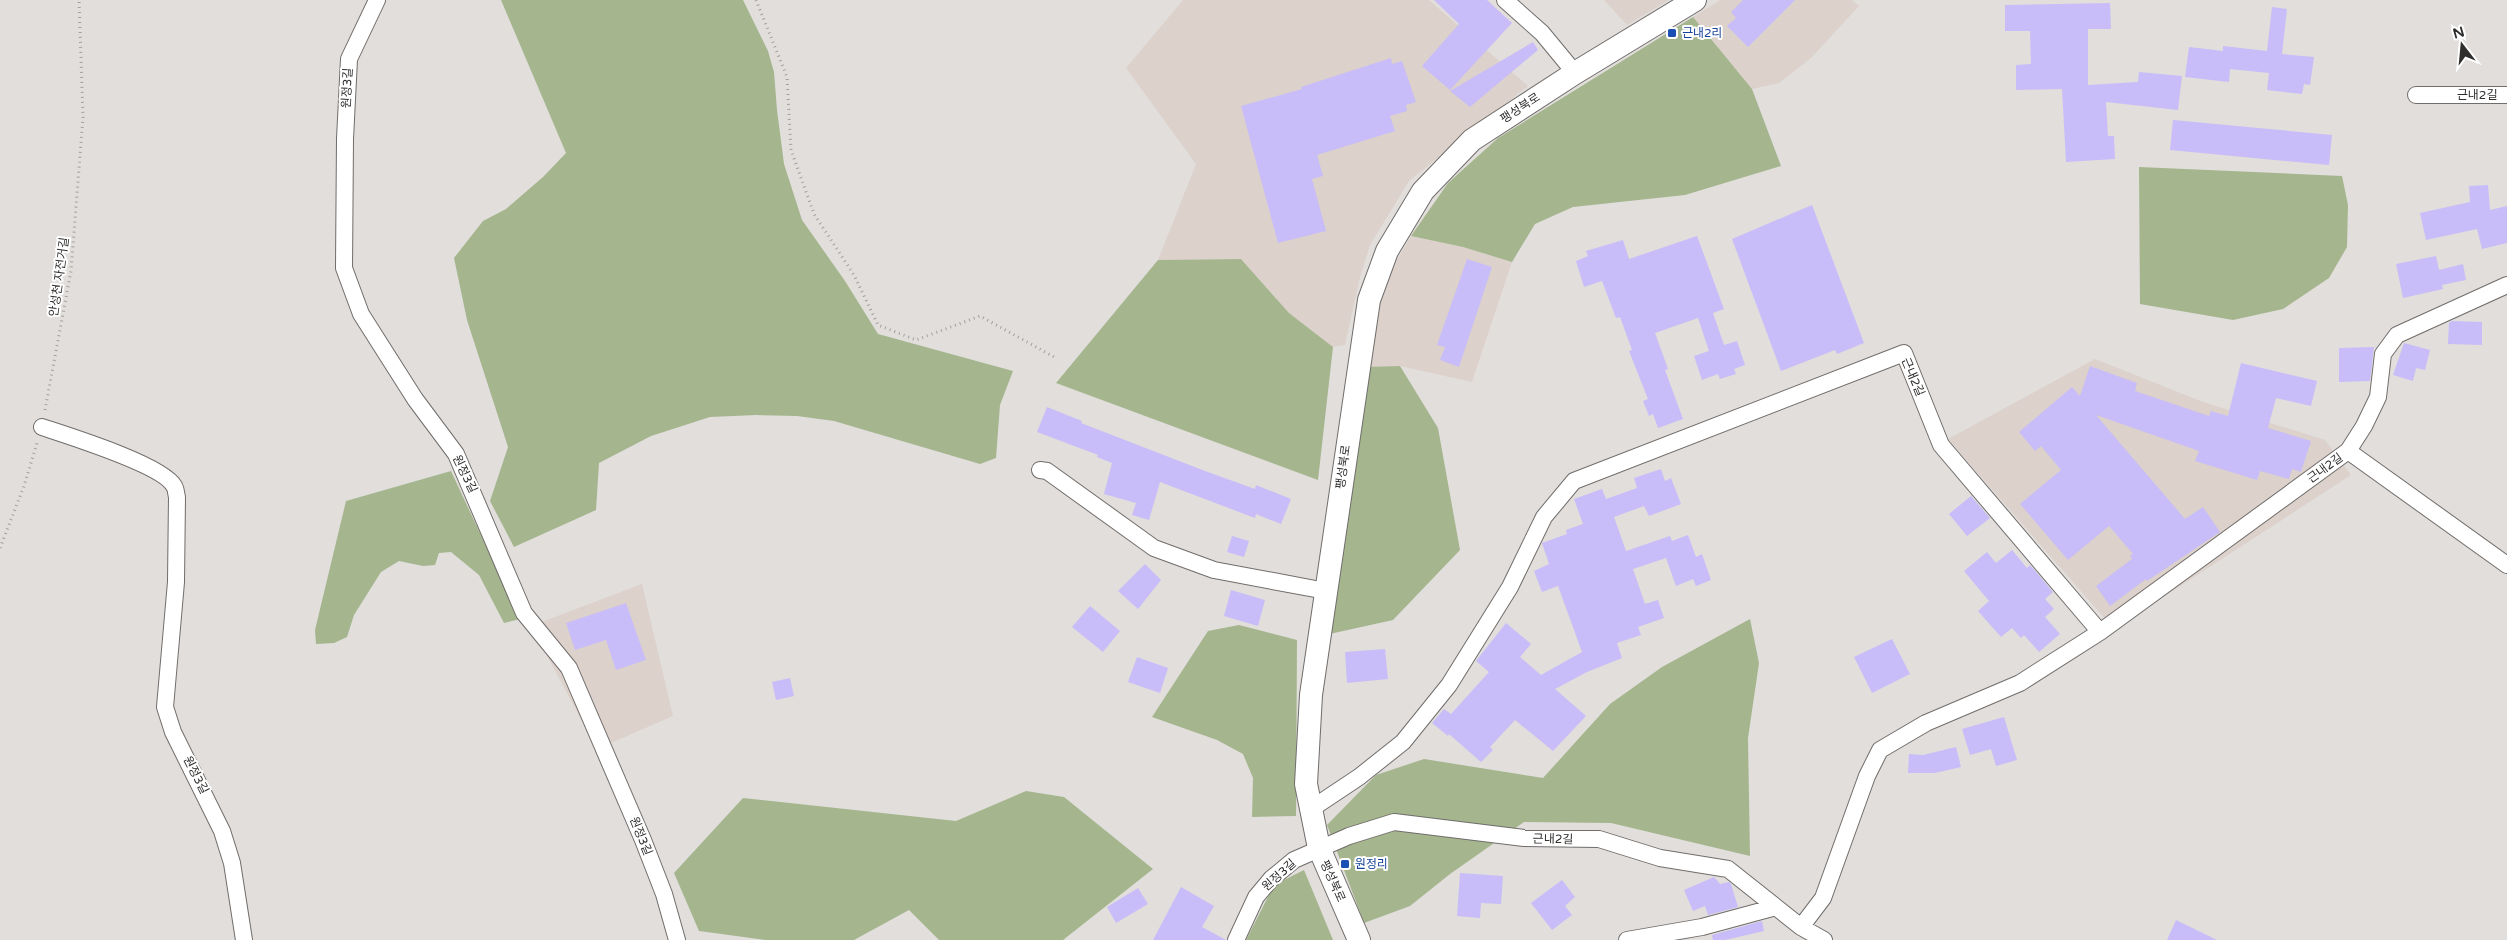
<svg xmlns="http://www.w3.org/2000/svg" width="2507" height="940" font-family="'Varela Round','Noto Sans KR',sans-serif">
<rect width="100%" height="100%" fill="#e1dedc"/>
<!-- built -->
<path fill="#dcd1cb" d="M1183,0H1429L1528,86L1409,181L1370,245L1360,277L1345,345L1333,347L1289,313L1241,259L1158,260L1196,164L1126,68Z
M1604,0H1669L1627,25Z
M1720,0H1852L1859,6L1810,59L1779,83L1752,89L1693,17Z
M1411,236L1463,247L1512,262L1472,382L1400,366L1364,367L1382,286Z
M2095,359L2203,402L2325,440L2351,475L2114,629L1948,439Z
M642,584L673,716L597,749L531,626Z"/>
<!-- green -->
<path fill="#a5b68e" d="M501,0H743L768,51L774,72L777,110L784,164L802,220L845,281L878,334L1013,371L1000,405L996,458L980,464L834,421L797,416L756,415L710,417L651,436L599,463L596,510L514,547L490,501L508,447L467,320L454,258L483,221L506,209L543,177L566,153Z
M1693,17L1752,89L1781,166L1685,195L1573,207L1535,224L1512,262L1463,247L1411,236L1448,183L1498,138Z
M2139,167L2342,176L2348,205L2347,247L2329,278L2283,309L2233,320L2140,304Z
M1241,259L1289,313L1333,347L1318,480L1056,383L1158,260Z
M1400,366L1438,428L1460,550L1393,620L1325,635L1364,367Z
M451,471L520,619L504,623L479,575L451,552L439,553L435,565L423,566L399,561L381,572L354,615L347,637L334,643L316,644L315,630L346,501Z
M1750,619L1759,663L1748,738L1750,856L1611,823L1524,822L1450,874L1410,906L1364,923L1327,825L1376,775L1424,759L1543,778L1610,704L1662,667Z
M1239,625L1297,640L1296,816L1252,817L1253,778L1243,754L1217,740L1152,717L1208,631Z
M1026,791L1064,797L1153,869L1063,940H939L909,910L854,940H765L699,931L674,873L743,798L956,821Z
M1304,870L1333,940H1246L1274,885Z"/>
<!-- building -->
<path fill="#c8bdf8" d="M1434,0H1487L1512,23L1450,90L1422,66L1459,24Z
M1743,0H1795L1748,47L1727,26L1736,18L1731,12Z
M2110,3L2111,29H2088V85L2138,82L2139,72L2182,76L2178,110L2106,102L2108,136H2114L2115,159L2066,162L2062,89L2016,90V65L2031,64L2030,31H2005V5Z
M2272,7L2287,9L2282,54L2314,57L2310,85L2304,84L2302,94L2267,90L2269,73L2230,69L2229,82L2185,77L2189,47L2223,51V46L2267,51Z
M1533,42L1538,50L1470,107L1450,91Z
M1391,58L1392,64L1402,61L1416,102L1406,105L1407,111L1390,116L1395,131L1317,155L1323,176L1312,179L1326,231L1278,243L1241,106L1302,89L1301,87Z
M2173,120L2332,135L2329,165L2170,150Z
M2488,185L2490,210L2507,206V243L2482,249L2477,229L2426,240L2420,213L2470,202L2469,186Z
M1812,205L1864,343L1837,354L1835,350L1781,371L1732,239Z
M1697,236L1724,309L1713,313L1724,345L1737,341L1745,365L1734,369L1736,374L1720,379L1718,374L1702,380L1694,356L1709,351L1698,318L1655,333L1668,369L1665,370L1683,419L1658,428L1653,414L1649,416L1643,401L1648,399L1629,351L1632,350L1620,317L1616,318L1602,281L1584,287L1576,261L1588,256L1586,251L1623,240L1629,259Z
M2436,256L2439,270L2463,264L2466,280L2442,285L2443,289L2403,298L2396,264Z
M1467,259L1492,267L1459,367L1440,360L1445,347L1437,345Z
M2452,321L2482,322V345L2448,344L2449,323Z
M2404,343L2430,350L2425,370L2416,368L2413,381L2393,375Z
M2374,347L2370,381L2339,382V348Z
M2241,363L2317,381L2311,406L2276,398L2268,428L2311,441L2301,472L2292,469L2289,479L2260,471L2257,480L2195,461L2199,451L2096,415L2185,519L2203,507L2220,532L2147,581L2146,579L2110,606L2096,586L2132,559L2130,555L2133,554L2109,526L2068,560L2020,504L2061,470L2041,446L2035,451L2019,432L2072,387L2080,396L2090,366L2137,383L2135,391L2209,416L2211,411L2228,416Z
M1047,407L1082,421L1081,423L1205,471L1255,489L1256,485L1291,499L1281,524L1256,514L1255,518L1160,482L1149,520L1132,515L1136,503L1104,494L1112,463L1097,457L1098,455L1037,432Z
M1661,469L1665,481L1671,478L1681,504L1649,516L1644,506L1614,517L1626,551L1670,536L1672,541L1688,535L1696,557L1702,554L1711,580L1696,586L1693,579L1676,586L1666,558L1633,569L1645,604L1658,600L1664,618L1638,627L1641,635L1617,643L1622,658L1587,672L1555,689L1586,716L1553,751L1515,720L1490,747L1493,750L1481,762L1449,734L1448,736L1432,723L1444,709L1451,714L1489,672L1476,661L1506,623L1531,644L1520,657L1541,675L1582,652L1558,586L1542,592L1534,571L1549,564L1542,543L1567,534L1566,530L1583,524L1574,499L1602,489L1606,499L1637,488L1634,478Z
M1971,496L1990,518L1967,536L1949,514Z
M1232,536L1249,541L1244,557L1227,552Z
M2012,550L2027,568L2030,565L2053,592L2045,599L2054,609L2045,617L2060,634L2039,652L2024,635L2021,638L2012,628L2001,637L1978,611L1989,601L1964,571L1987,552L1996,563Z
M1145,564L1161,580L1138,609L1118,591Z
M1231,590L1265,600L1258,626L1224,616Z
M626,603L646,660L616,670L606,640L575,650L566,623Z
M1090,606L1120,631L1103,652L1072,627Z
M1892,639L1910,674L1872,693L1854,657Z
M1385,649L1388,679L1347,683L1345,652Z
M1137,657L1168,668L1160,693L1128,682Z
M790,678L794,696L776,700L772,682Z
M2004,717L2017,760L1996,766L1991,749L1970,755L1962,729Z
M1956,747L1961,767L1935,773H1908L1909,754L1923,755Z
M1460,873L1503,876L1501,904L1481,903L1480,918L1457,916Z
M1714,877L1720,884L1729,882L1731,884L1738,907L1708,915L1705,906L1693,911L1684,890Z
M1562,880L1575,897L1565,906L1572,915L1552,930L1531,903Z
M1181,887L1214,906L1202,927L1226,940H1153Z
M1138,888L1148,904L1116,923L1107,907Z
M2176,920L2217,940H2167Z
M1762,921L1764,931L1725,940H1713L1712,935Z"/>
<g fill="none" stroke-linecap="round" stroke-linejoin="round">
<defs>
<path id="street" d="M377,0L349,59L345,139L344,268L361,314L415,399L456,454L524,613L569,668L643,840L664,894L677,940
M1505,0L1542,33L1575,73
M2416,95H2507
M42,427C66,435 163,465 174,486C176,488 176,494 177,497L176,582L165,707L173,732L222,831L232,863L244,940
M2348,451L2507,565
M1040,470L1047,471L1154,548L1214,570L1326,591
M1311,809L1359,777L1403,742L1449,685L1510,587L1544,517L1574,481L1904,353L1941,445L2100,632
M1801,927L1824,940
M1236,940L1256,897L1271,879L1294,860L1349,836L1394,822L1524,838L1599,839L1660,858L1728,869L1801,927L1823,898L1867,776L1880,750L1926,723L2020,683L2100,632L2348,451L2364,426L2378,397L2383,354L2397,335L2507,285
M1627,940L1702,927L1776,907"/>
<path id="secondary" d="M1359,940L1319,848L1306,784L1311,695L1369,300L1387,251L1423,191L1472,140L1575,73L1695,0"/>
</defs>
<!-- street casing -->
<use href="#street" stroke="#706d6b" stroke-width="18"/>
<!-- secondary casing -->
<use href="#secondary" stroke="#706d6b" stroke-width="24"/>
<!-- path -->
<path stroke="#a2a09e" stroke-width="3" stroke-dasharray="1 4" stroke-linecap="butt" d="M756,0L787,77L791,150L814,214L854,275L878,325L916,340L980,316L1056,358
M45,410L71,271L83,117L79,0
M0,548L24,486L37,443"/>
<!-- street -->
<use href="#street" stroke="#fff" stroke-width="16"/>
<!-- secondary -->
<use href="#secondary" stroke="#fff" stroke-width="22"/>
</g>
<!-- markers -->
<g fill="#1a4fb4" stroke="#fff" stroke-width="2">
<rect x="1667" y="28" width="10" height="10" rx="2.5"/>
<rect x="1340" y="859" width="10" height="10" rx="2.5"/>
</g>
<g text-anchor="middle" stroke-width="4" stroke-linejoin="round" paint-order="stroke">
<!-- transit labels -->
<g font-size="12" fill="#164399" stroke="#fff" text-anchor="start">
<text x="1682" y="37">근내2리</text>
<text x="1355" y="868">원정리</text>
</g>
<!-- street labels -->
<g font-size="12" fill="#2f2e2d" stroke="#fff">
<text transform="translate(347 88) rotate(-87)" y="4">원정3길</text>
<text x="2477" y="99">근내2길</text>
<text transform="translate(1520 108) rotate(-33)" y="4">팽성북로</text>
<text transform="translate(59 277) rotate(-82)" y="4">안성천 자전거길</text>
<text transform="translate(1913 377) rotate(67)" y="4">근내2길</text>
<text transform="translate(1343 467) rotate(-82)" y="4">팽성북로</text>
<text transform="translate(2325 468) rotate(-36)" y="4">근내2길</text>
<text transform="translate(465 474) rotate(64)" y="4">원정3길</text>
<text transform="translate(196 775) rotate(63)" y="4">원정3길</text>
<text transform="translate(641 836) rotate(68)" y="4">원정3길</text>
<text transform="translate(1553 839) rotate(1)" y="4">근내2길</text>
<text transform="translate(1279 875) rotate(-42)" y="4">원정3길</text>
<text transform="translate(1333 881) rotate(66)" y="4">팽성북로</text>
</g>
</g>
<!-- north arrow -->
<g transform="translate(2462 45) rotate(344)" stroke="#ffffff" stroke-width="4" paint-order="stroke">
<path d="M0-4L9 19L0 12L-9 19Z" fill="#2f2e2d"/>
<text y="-8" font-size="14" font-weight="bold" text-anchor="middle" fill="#2f2e2d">N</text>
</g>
</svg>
